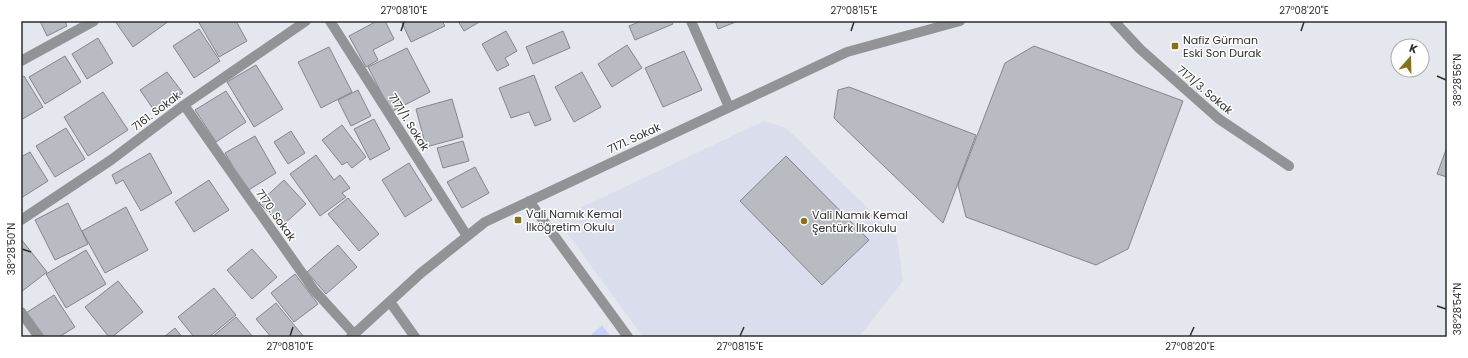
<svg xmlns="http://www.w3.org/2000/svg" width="1468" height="358" font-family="Poppins,sans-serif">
<rect width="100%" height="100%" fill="#e5e7ee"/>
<!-- built -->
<path fill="#daddeb" d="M764,121L786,128L897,237L903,281L859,337H643L557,219Z"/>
<!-- green -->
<path fill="#c9d2fd" d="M602,325L611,337H589Z"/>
<!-- building -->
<path fill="#b9bbc2" stroke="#84868c" d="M40,21H65L67,26L47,36Z
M115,21H169L133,47Z
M198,21H236L247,41L219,57Z
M377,21H385L394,39L373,50L378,60L366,67L349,36Z
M401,21H442L445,26L411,42Z
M458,21H481L464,31Z
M641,21H671L673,24L635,40L629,26Z
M715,21H738L718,29Z
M199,29L220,61L194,78L173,46Z
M506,31L517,51L505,58L509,65L497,71L482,44Z
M563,31L570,48L533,64L526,47Z
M98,38L113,63L87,79L72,54Z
M627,45L642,68L612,87L598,64Z
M1034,46L1183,101L1128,249L1096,265L966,217L958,185L1005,63Z
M329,47L352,92L321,108L298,62Z
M407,48L430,92L391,112L368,67Z
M684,51L702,90L663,107L645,68Z
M65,56L81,82L45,104L29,77Z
M256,65L283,109L254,127L227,82Z
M167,72L183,93L156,113L140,90Z
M582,72L601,107L574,122L555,87Z
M534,75L551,120L535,126L529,112L511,118L499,88Z
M24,76L43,107L21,120V78Z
M849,87L976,135L943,223L834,118L838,90Z
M358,90L371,116L351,126L338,100Z
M226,91L246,122L216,142L195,110Z
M103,92L128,130L88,156L64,117Z
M452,99L463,137L426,147L416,109Z
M374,119L390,149L370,160L354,129Z
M342,125L366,157L352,168L347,162L342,165L322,140Z
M66,128L85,159L55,177L36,146Z
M291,131L305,153L288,164L274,142Z
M255,136L276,173L247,191L225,153Z
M463,141L469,161L443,168L437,148Z
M1447,147V177L1437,174Z
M30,152L48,181L21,198V157Z
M150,153L172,193L141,211L123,180L116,184L112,175Z
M316,155L334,180L340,175L350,188L342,193L346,197L320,216L290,174Z
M786,156L869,240L822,285L740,201Z
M409,163L432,200L405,217L382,180Z
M475,167L489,193L462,208L447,182Z
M209,180L229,210L194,232L175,202Z
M284,180L306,204L282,226L259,203Z
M348,198L379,234L359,251L328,214Z
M68,203L88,244L55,260L35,220Z
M126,207L148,250L105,273L82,231Z
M21,239L47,272L21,292Z
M338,245L357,267L326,294L307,272Z
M252,249L277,277L252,299L227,270Z
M86,250L106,284L66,308L46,274Z
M295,274L318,304L294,322L271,293Z
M118,281L143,312L112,337H109L85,307Z
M214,288L236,315L209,337H194L178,317Z
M54,295L75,327L59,337H42L26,313Z
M276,303L304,337H271L256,319Z
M236,317L253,337H212Z
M175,328L182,337H164Z"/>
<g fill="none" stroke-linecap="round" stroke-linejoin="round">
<!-- lane -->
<path stroke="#929396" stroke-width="10" d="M1114,21L1140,49L1219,119L1289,166"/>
<!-- street -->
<path stroke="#929396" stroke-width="10" d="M330,21L467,236
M691,21L729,107
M21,61L94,21
M184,105L314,290L354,334
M529,201L628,337
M21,220L111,160L184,105L306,21
M390,302L415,337
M21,312L39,337
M351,337L421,273L485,222L847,52L960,21"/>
</g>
<!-- ticks -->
<path fill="none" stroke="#2d2e30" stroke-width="1.5" d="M401,31L404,22M851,31L854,22M1301,31L1304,22M1437,76L1446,80M22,249L31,252M1437,306L1446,309M290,336L293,327M740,336L744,327M1190,336L1194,327"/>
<!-- markers -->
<g fill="#877315" stroke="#fff" stroke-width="1.5">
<rect x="1171" y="42" width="8" height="8" rx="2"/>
<rect x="514" y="216" width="8" height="8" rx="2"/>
<circle cx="804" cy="221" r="4"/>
</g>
<g text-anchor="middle" stroke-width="3" stroke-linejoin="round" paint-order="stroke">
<!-- poi labels -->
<g font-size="11" fill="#2d2e30" stroke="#fff" text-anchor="start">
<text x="1183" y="44">Nafiz Gürman<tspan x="1183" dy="13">Eski Son Durak</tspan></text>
<text x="526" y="218">Vali Namık Kemal<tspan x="526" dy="13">İlköğretim Okulu</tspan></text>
<text x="812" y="219">Vali Namık Kemal<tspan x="812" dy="13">Şentürk İlkokulu</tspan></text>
</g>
<!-- street labels -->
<g font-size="11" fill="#2d2e30" stroke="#fff">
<text transform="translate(1205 90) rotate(40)" y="4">7171/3. Sokak</text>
<text transform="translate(156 111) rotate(-37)" y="4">7161. Sokak</text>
<text transform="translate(409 122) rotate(58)" y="4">7171/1. Sokak</text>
<text transform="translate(634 138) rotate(-25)" y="4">7171. Sokak</text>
<text transform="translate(276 215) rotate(55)" y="4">7170. Sokak</text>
</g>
</g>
<!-- border -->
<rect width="1468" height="358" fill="none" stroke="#ffffff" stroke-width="44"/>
<!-- north arrow -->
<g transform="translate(1410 58) rotate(20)"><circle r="19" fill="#ffffff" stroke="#ababac"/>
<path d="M0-3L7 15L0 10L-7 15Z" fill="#877315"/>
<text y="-6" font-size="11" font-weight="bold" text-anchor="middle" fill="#2d2e30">K</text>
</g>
<rect x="22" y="22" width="1424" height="314" fill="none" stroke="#2d2e30" stroke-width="1.5"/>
<g font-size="10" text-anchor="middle" fill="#2d2e30">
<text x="404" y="14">27°08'10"E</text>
<text x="854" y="14">27°08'15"E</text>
<text x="1304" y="14">27°08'20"E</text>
<text transform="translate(1457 80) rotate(-90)" y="4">38°28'56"N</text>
<text transform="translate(11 249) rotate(-90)" y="4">38°28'50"N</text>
<text transform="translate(1457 309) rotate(-90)" y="4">38°28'54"N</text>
<text x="290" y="350">27°08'10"E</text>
<text x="740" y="350">27°08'15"E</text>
<text x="1190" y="350">27°08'20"E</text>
</g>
</svg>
